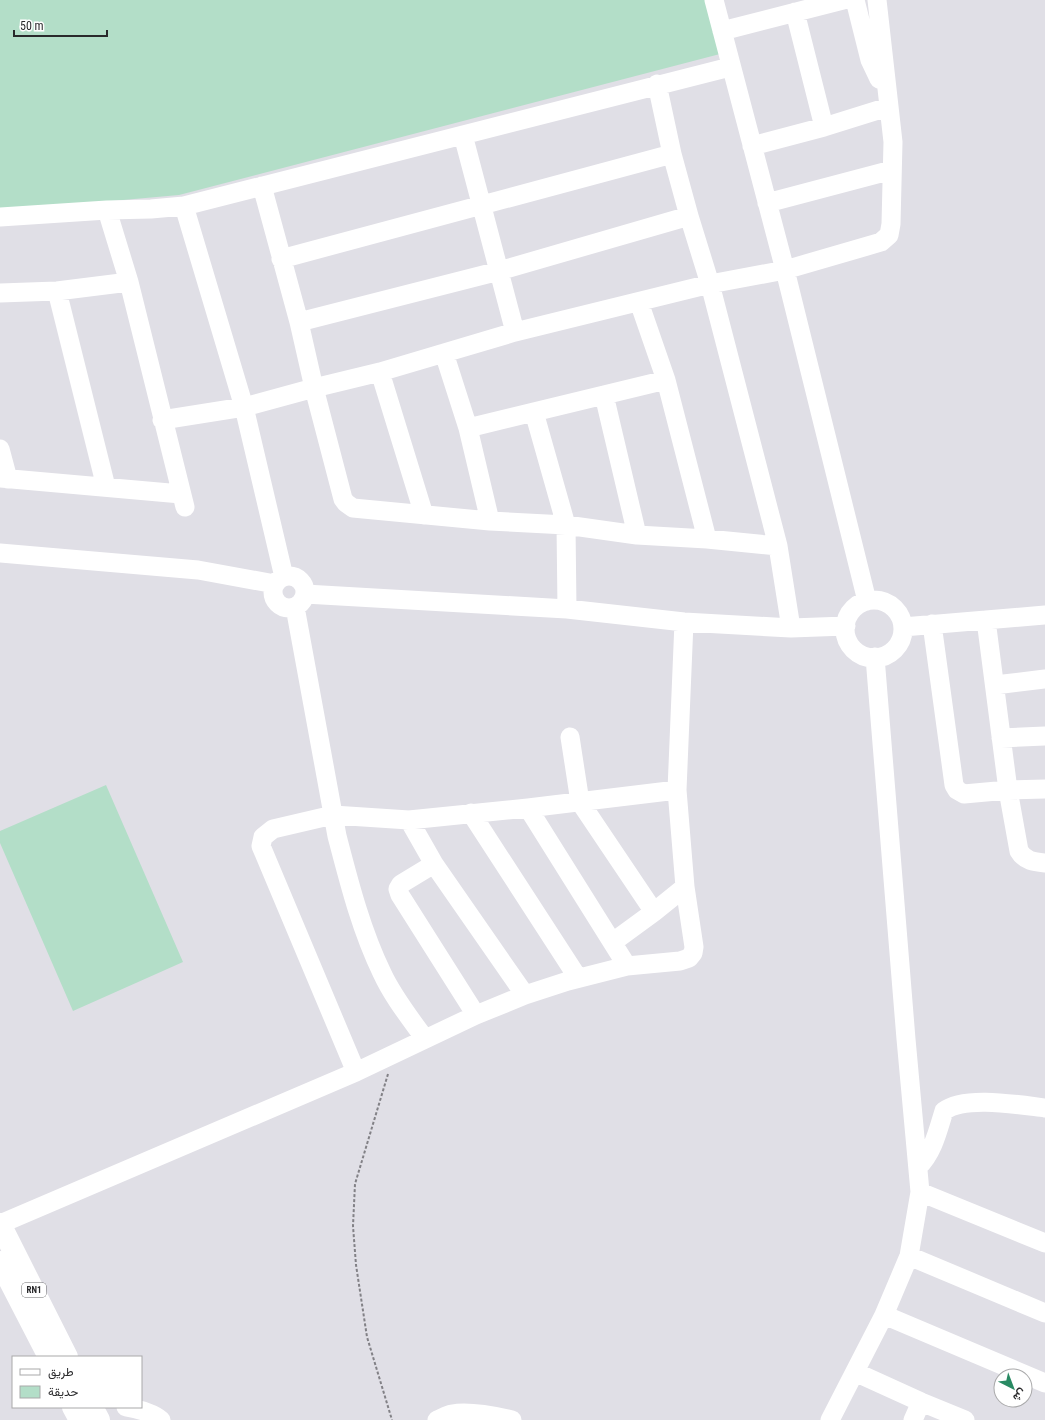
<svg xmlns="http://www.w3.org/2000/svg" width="1045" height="1420" font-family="'Roboto Condensed',Vazirmatn,sans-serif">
<rect width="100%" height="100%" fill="#e0dfe6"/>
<!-- green -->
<path fill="#b3dec8" d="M0,0H706L720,54L179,195L0,211Z
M106,785L183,962L73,1011L0,843V831Z"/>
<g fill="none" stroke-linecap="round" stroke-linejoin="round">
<!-- path -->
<path stroke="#828186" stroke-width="2" stroke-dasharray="3 2" stroke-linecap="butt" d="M388,1074L355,1184L353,1226L356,1265L367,1337L392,1420"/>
<!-- minor -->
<path stroke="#fff" stroke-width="19" d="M714,0L785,270L867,601
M855,0L870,60L879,79
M795,12L824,127
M722,31L843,0
M657,84L672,154L689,216L710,284L778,546L791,628
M463,135L515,332
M752,146L824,127L888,107
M262,186L299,322L314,388L343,499L346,503L353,508L490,521L566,525L637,535L707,539L778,546
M767,203L892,170
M184,206L244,407L284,577
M107,210L129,282L185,507
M0,217L107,210L151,209L184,206L730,67
M281,259L672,154
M57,291L106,487
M0,293L57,291L129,282
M639,302L666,380L707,539
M299,322L499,271L689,216
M444,353L468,428L490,521
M380,372L424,515
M604,395L637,535
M534,412L566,525L567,609
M162,420L244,407L314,388L380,372L515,332L710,284L785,270L881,242L889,235L891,224L893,142L877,0
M468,428L666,380
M0,449L8,479
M0,478L181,494
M0,553L198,570L275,584
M273 592a16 16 0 1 1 32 0a16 16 0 1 1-32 0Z
M305,594L567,609L684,622L791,628L846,626
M845 629a29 29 0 1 1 58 0a29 29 0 1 1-58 0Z
M295,607L337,836C349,882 361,930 382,973C393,997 410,1018 425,1039
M986,620L1008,790L1019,851C1025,861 1034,862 1045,863
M932,624L954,785L957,790L964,794L1008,790L1045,789
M903,627L1045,615
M995,685L1045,679
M570,737L580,802L654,912
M1001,738L1045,736
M528,808L627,966
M471,813L578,978
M409,820L434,864L525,995
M434,864L401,884L398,889L400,895L476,1015
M613,942L654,912L685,887
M356,1072L261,846L263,837L273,829L333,815L409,820L528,808L677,790
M918,1167C933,1153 938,1130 944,1111C964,1095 1020,1105 1045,1108
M920,1192L1045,1243
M0,1224L356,1072L476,1015L525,995L568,981L627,966L680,961L689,958L693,953L694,947L685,887L677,790L684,622
M909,1256L1045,1313
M884,1315L1045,1383
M855,1372L921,1402
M126,1407C138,1409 152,1412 161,1420
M437,1420C442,1418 447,1415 452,1414C469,1411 495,1416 512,1420
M830,1420L884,1315L909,1256L920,1192L906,1039L875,657
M913,1420L921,1402L965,1420"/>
<!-- major -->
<path stroke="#fff" stroke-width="22" d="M0,1224L67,1357
M0,1262L49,1357
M73,1407L80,1420
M92,1407L99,1420"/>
</g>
<g text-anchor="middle" stroke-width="4" stroke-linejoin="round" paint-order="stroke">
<!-- shield labels -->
<rect fill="#fff" stroke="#69696b" stroke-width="1" x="22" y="1283" width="24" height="14" rx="3"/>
<g font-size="9" font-weight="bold" fill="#29292b">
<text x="34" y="1293">RN1</text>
</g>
</g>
<!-- legend -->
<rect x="12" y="1356" width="130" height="52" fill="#ffffff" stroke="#a9a9aa"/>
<rect x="20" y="1369" width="20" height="6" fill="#ffffff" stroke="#a9a9aa"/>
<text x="48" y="1376" font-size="12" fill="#29292b">طريق</text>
<rect x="20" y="1386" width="20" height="12" fill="#b3dec8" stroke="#a9a9aa"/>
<text x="48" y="1396" font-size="12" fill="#29292b">حديقة</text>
<!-- north arrow -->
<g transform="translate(1013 1388) rotate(138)"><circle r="19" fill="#ffffff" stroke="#a9a9aa"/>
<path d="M0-3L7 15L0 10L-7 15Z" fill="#298a63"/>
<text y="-6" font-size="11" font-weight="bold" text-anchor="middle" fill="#29292b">ش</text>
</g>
<!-- scale -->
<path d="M14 30v6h93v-6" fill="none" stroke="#29292b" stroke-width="2"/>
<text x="20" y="30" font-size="12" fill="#29292b" stroke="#ffffff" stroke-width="3" paint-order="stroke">50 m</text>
</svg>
